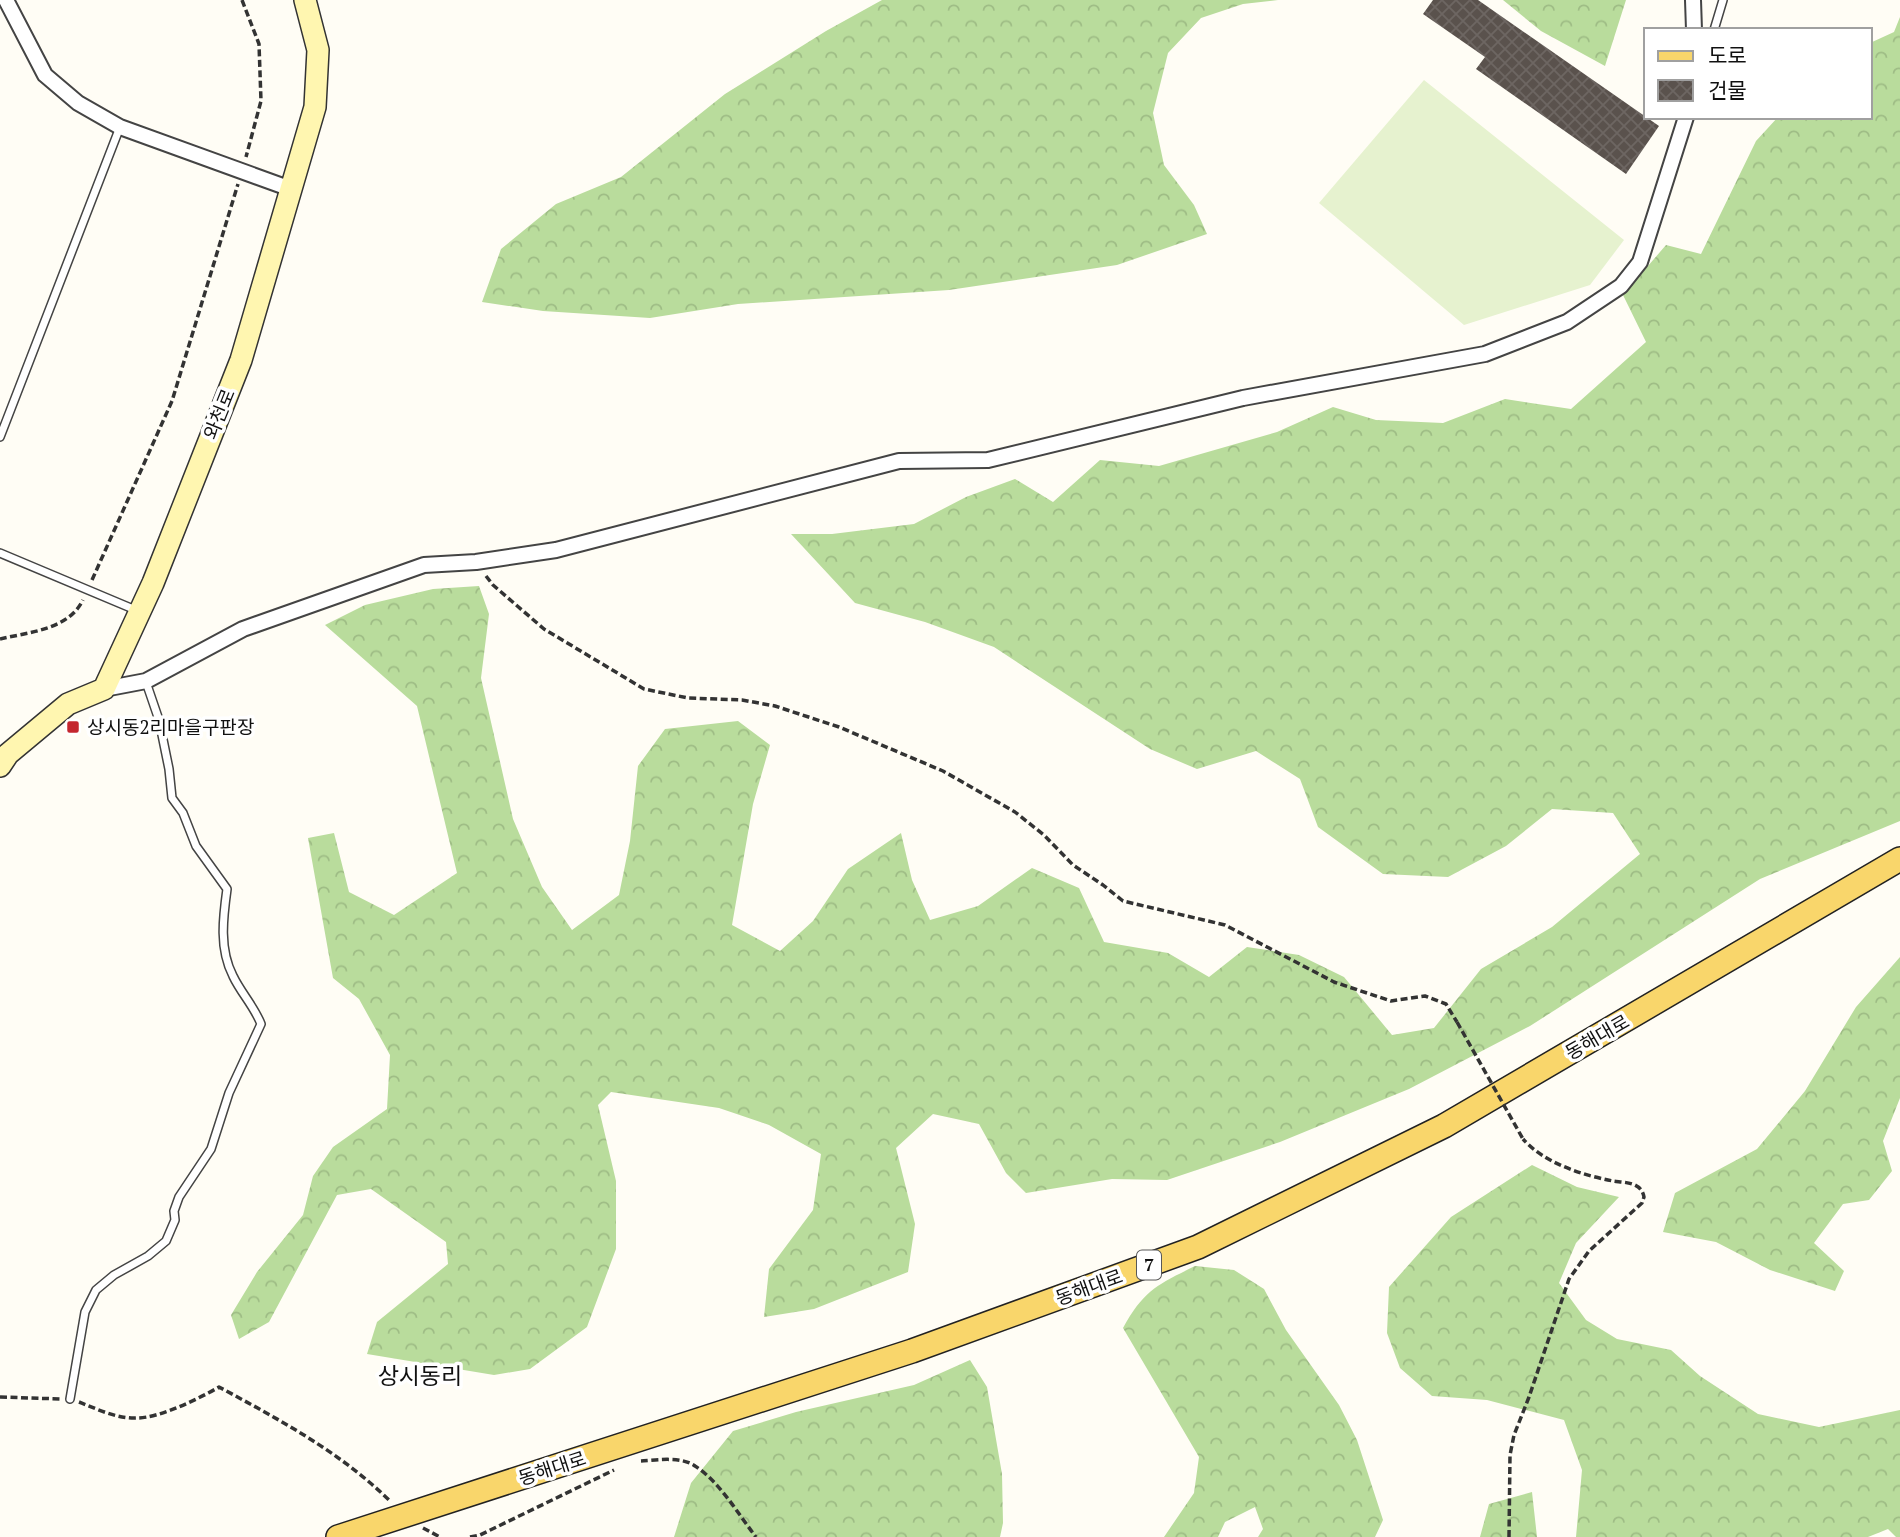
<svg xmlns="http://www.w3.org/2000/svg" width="1900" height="1537" font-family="'PT Serif','Noto Sans KR',serif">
<defs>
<pattern id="forest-crowns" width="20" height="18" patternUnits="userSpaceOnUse" patternTransform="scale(1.75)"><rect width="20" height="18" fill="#b9dc9c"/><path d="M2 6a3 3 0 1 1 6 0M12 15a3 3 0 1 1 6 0" fill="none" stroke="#9ebc85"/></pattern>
<pattern id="building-cross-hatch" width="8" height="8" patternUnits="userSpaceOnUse" patternTransform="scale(1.75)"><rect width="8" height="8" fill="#5a524d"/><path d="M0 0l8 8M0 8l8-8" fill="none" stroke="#6d6662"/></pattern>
</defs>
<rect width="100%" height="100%" fill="#fffdf5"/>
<!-- forest -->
<path fill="url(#forest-crowns)" d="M882,0H1278L1243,4L1201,18L1168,53L1153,113L1164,165L1194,205L1207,234L1117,265L949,290L738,304L650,318L543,311L482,302L501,249L556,204L621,177L725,94L826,31Z
M1503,0H1626L1605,66L1541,31Z
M1900,17V821L1760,879L1530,1026L1409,1089L1280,1142L1167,1180L1112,1179L1026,1193L1006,1173L979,1124L933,1114L896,1148L915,1224L908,1272L814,1309L764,1317L769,1269L813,1210L821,1154L769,1125L719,1108L611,1092L598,1105L616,1181V1249L587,1327L530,1369L494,1375L367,1354L377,1322L448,1264L446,1242L371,1189L337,1195L269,1322L239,1339L231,1315L257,1272L303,1215L313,1176L333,1147L387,1109L390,1055L359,999L333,978L308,838L334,833L349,892L394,915L457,873L417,706L325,625L365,605L433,589L479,586L489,614L481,678L513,819L542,887L572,930L619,895L630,841L638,766L665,729L738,721L770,745L753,804L732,925L780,951L813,921L848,869L901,833L912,880L930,920L978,906L1032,868L1079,888L1104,942L1168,953L1209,977L1247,947L1299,955L1344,977L1392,1035L1434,1028L1481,969L1552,927L1640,854L1613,813L1552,809L1506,846L1448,877L1383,874L1318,827L1300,779L1256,751L1197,769L1150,749L994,647L925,622L855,603L791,534H832L914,524L966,497L1015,479L1053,502L1100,460L1159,466L1277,432L1333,407L1376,420L1443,423L1505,399L1571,409L1646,342L1623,295L1666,245L1701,254L1756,141L1778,117H1870V43L1894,32Z
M1900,957V1098L1883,1141L1892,1171L1869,1200L1843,1204L1814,1243L1844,1271L1835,1291L1770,1270L1716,1242L1663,1232L1675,1193L1757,1149L1805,1091L1856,1007Z
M1532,1165L1577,1187L1619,1197L1576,1243L1559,1283L1586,1320L1617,1339L1671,1350L1700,1376L1758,1414L1819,1427L1900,1410V1537H1896L1888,1529L1868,1537H1576L1582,1470L1564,1420L1487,1400L1432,1396L1400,1368L1387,1333L1389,1287L1451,1217Z
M1195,1266L1234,1270L1264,1289L1286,1330L1339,1405L1357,1440L1383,1520L1375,1537H1258L1263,1529L1255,1507L1225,1522L1218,1537H1164L1194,1493L1199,1457L1123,1328C1144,1290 1157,1285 1195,1266Z
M970,1360L987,1387L1002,1474L1003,1523L1000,1537H674L691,1483L733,1431L796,1412L914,1385Z
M1532,1492L1537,1537H1480L1489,1504Z"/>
<!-- pitch -->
<path fill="#e6f2cf" d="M1424,80L1624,240L1590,285L1464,325L1319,203Z"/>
<!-- building -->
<path fill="url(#building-cross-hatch)" d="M1433,0H1478L1659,126L1626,174L1476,69L1485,57L1423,14Z"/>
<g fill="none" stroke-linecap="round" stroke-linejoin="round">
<defs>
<path id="lane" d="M1714,30L1723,0
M0,437L120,127
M0,553L138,611
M70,1399L85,1312L96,1290L114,1275L148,1256L166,1241L175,1220L174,1211L179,1197L211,1149L229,1093L261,1024C254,1006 241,993 233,976C219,949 223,918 227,889L196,846L183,813L172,798L169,769L159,720L146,682"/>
<path id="street" d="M6,0L45,75L78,103L120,127L291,189
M1693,0L1694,30
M104,689L146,681L243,629L424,565L476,562L556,550L899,461L988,460L1243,398L1485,354L1567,322L1621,286L1640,262L1686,117"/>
<path id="secondary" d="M0,766L8,754L68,704L104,689L153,583L241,360L315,107L318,50L305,0"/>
<path id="primary" d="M338,1537L912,1351L1198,1247L1444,1126L1900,859"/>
</defs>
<!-- lane casing -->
<use href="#lane" stroke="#444" stroke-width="10"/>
<!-- street casing -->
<use href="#street" stroke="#444" stroke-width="18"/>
<!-- secondary casing -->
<use href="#secondary" stroke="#333" stroke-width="24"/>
<!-- primary casing -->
<use href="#primary" stroke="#222" stroke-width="26"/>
<!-- path -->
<path stroke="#333" stroke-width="3.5" stroke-dasharray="7 3.5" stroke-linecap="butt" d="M242,0L259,44L261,101L246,157
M486,576L493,585L544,629L644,689L688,698L742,700L775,706L839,727L943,771L1015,812L1044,835L1073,865L1103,885L1123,901L1225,925L1334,982L1391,1001L1425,996L1446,1004L1457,1022
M92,580L172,401L238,184
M0,639C29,632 68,630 83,600
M0,1397L61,1399
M79,1402C97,1409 117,1419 137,1418C160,1418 200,1398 219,1387C280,1420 340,1452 390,1501
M641,1461C657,1460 681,1456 695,1466C720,1482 738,1514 756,1537
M423,1528L440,1537
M470,1537L480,1535L614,1470
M1509,1537L1510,1455L1514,1435L1529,1397L1569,1279L1589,1251L1642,1203L1644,1197C1643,1192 1641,1188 1635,1185C1628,1182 1620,1182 1613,1181C1582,1175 1544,1163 1523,1139"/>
<!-- lane -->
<use href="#lane" stroke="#fff" stroke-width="7"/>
<!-- street -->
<use href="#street" stroke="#fff" stroke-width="14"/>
<!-- secondary -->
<use href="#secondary" stroke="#fff6b0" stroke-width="21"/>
<!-- primary -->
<use href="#primary" stroke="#f9d66b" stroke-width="23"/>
<!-- path-bridge -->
<path stroke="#333" stroke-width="3.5" stroke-dasharray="7 3.5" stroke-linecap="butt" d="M1457,1022L1523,1139"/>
</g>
<!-- markers -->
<rect fill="#c4262e" stroke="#fff" stroke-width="2.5" x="66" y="720" width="14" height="14" rx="3.5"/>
<g text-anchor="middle" stroke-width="7" stroke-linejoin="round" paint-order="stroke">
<!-- shield labels -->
<rect fill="#fff" stroke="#585858" stroke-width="2" x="1137" y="1250.5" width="24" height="29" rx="5"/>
<g font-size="18" font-weight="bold" fill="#111">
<text x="1149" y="1271">7</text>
</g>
<!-- street labels -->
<g font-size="19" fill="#111" stroke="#fff">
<text transform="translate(219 414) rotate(-68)" y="7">와천로</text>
<text transform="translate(1597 1037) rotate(-30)" y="7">동해대로</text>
<text transform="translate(1089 1287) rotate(-20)" y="7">동해대로</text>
<text transform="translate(552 1468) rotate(-18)" y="7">동해대로</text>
</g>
<!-- poi labels -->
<g font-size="19" fill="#111" stroke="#fff" text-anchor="start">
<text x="87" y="734">상시동2리마을구판장</text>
</g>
<!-- quarter labels -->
<g font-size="23" fill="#111" stroke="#fff">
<text x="420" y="1384">상시동리</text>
</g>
</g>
<!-- legend -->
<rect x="1644" y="28" width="228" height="91" fill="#ffffff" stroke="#a0a0a0" stroke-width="2"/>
<rect x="1658" y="51" width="35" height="10" fill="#f9d66b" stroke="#a0a0a0" stroke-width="2"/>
<text x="1708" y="63" font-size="21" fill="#111111">도로</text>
<rect x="1658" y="80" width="35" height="21" fill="url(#building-cross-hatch)" stroke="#a0a0a0" stroke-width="2"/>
<text x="1708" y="98" font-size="21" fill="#111111">건물</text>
</svg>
